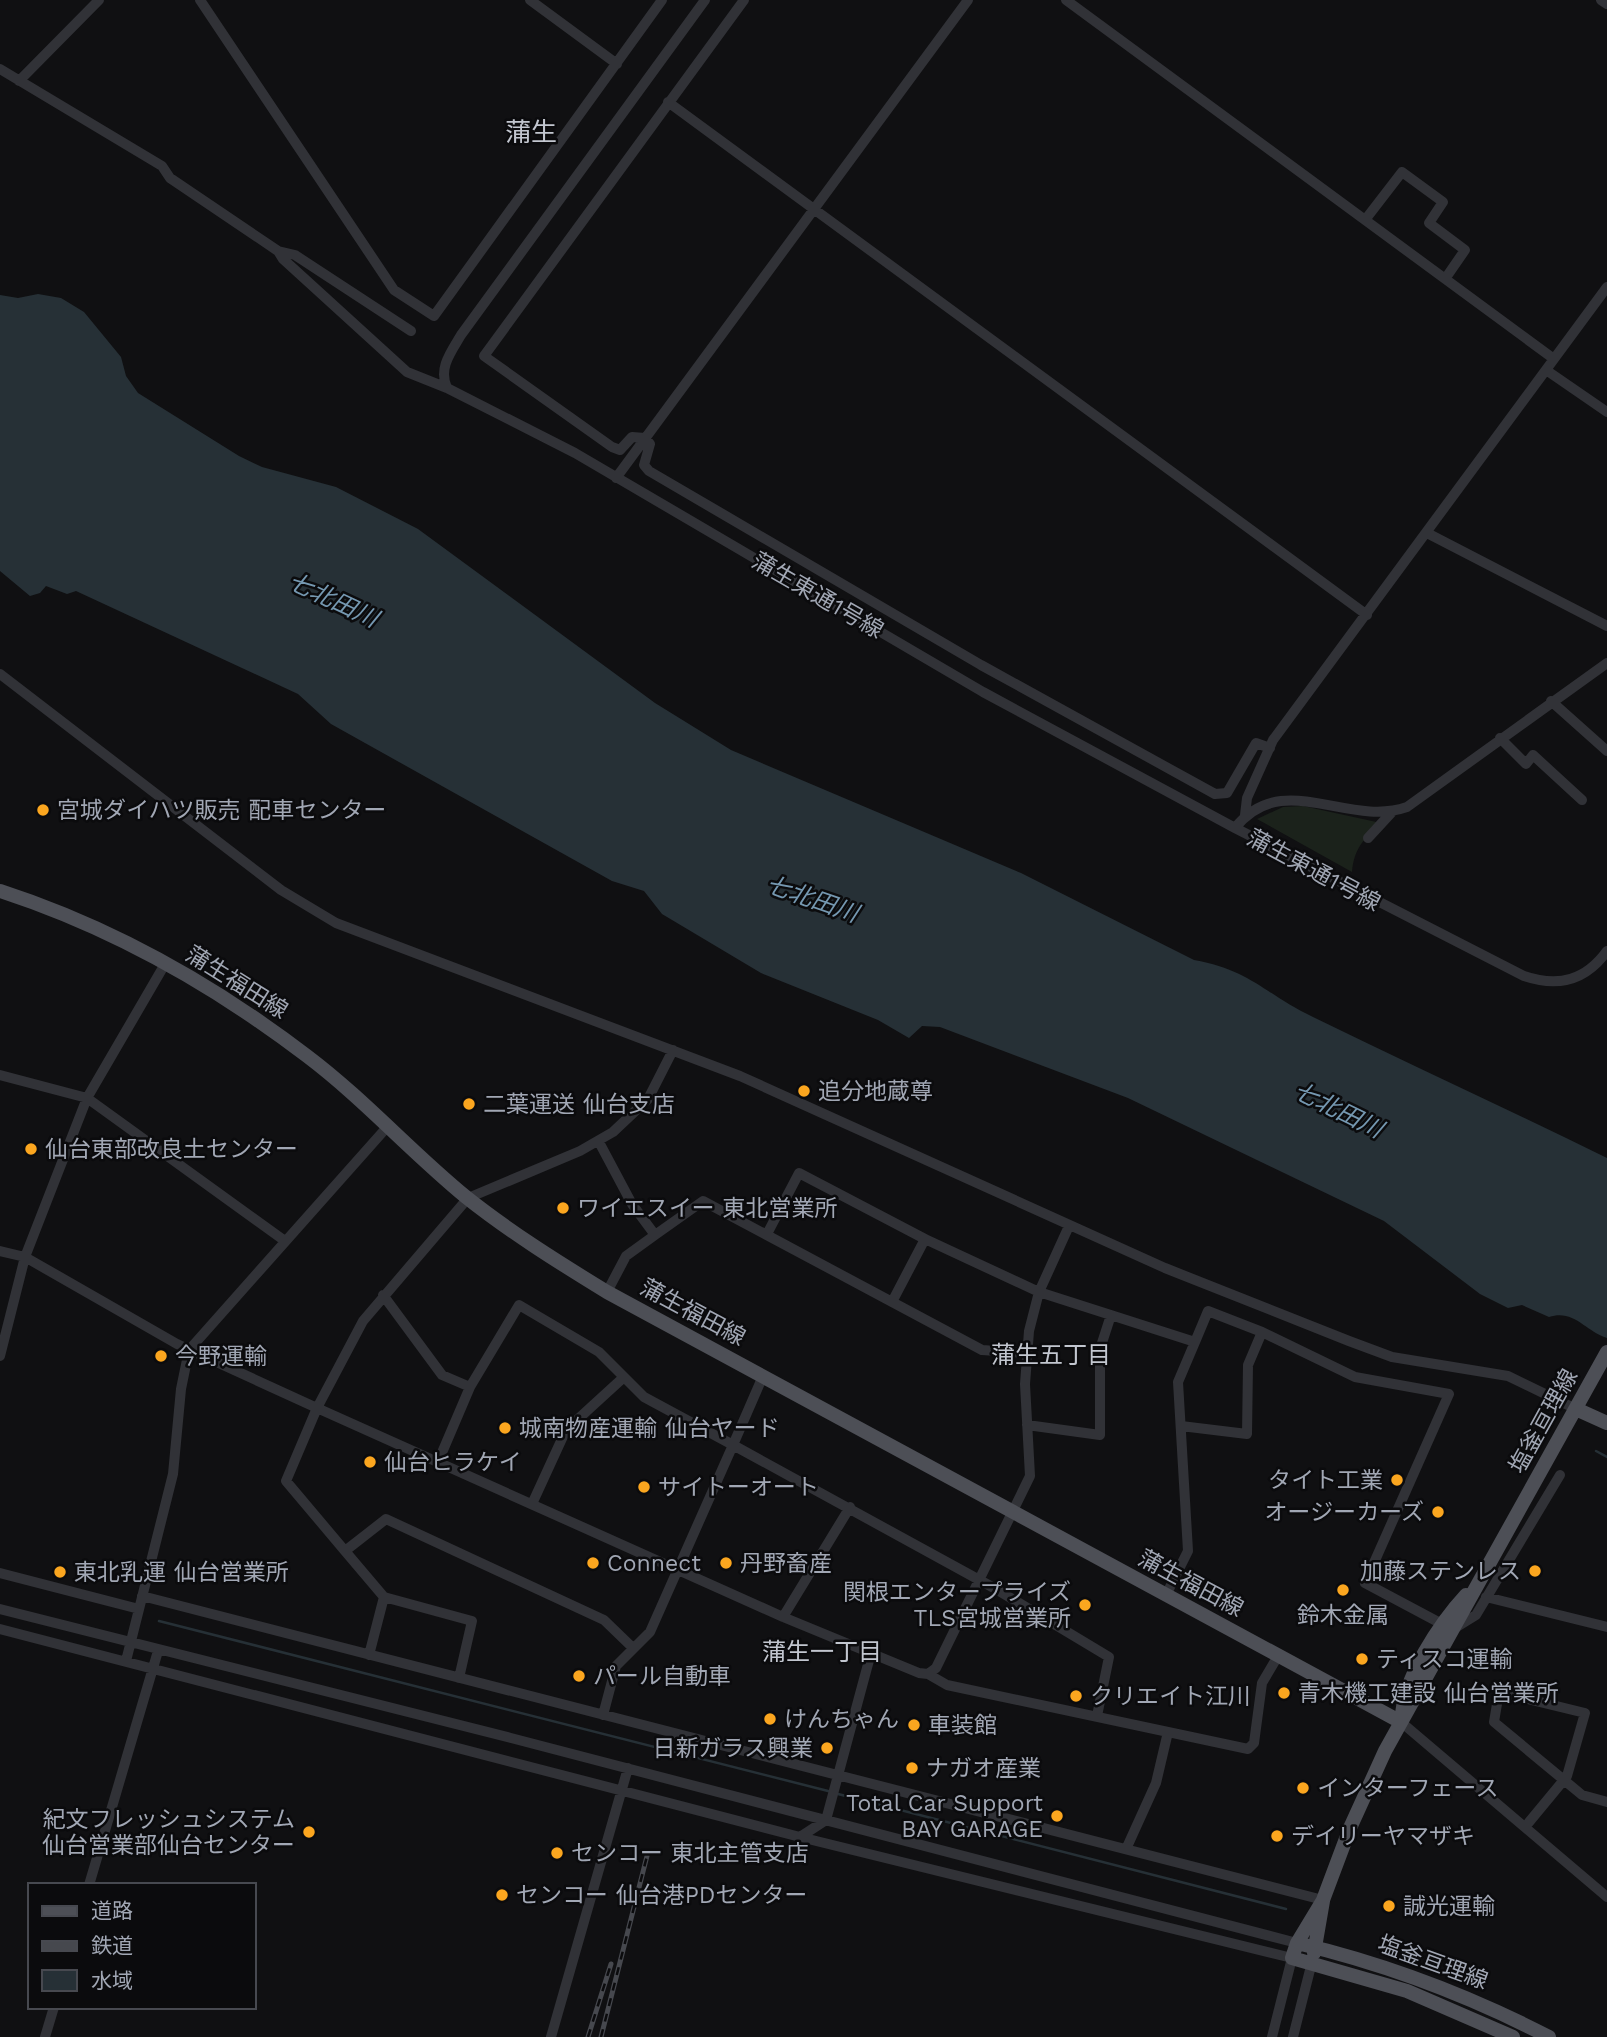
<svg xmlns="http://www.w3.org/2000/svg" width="1607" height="2037" font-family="'Work Sans','Noto Sans JP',sans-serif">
<rect width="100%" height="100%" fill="#101012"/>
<!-- green -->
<path fill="#1b221b" d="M1303,806L1381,823C1364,839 1354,848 1352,872L1257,819L1283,807Z"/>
<!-- water -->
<path fill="#263036" d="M38,294L61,298L84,312L121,357L126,376L138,393L239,456L262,467L336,487L418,529L655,703L731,750L1021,873L1194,960C1251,970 1266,995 1313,1017C1411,1065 1510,1110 1607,1158V1338C1585,1331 1574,1309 1549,1317L1522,1305L1508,1308L1480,1294L1384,1221L1128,1098L940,1027L922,1026L909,1038L878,1020L761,973L662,914L644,891L612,881L331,724L298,694L76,591L67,594L46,586L40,593L30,596L0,571V295L18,298Z"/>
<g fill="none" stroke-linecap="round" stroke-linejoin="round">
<!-- stream -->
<path stroke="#263036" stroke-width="2.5" d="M1596,1451L1607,1457
M159,1621L832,1792
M838,1794L1286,1909"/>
<!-- minor -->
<path stroke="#313237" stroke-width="10" d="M200,0L394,290L434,316L662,0
M530,0L617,64
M705,0L461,335C451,352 438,368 447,388L575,453L983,692L1235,828L1524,976C1559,988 1586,980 1607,951
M744,0L484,356L612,447L620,450L632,437L645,438L650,444L644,465L649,471L981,665L1215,794L1227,793L1256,743L1270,748
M1066,0L1554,359
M1601,0L1607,4
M0,69L162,166L170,178L278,251L295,255L411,331
M19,81L99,0
M668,102L1367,615
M1365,220L1402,172L1443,202L1429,223L1465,250L1445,279
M278,251L283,259L407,372L447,388
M1546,370L1607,412
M616,478L968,0
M1427,533L1607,626
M0,674L281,890L336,923L740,1076L1165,1268L1349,1341L1392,1357L1508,1376L1576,1409
M1551,701L1607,751
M1500,738L1526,764L1533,755L1582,800
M1245,815L1247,798L1273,740L1607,287
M1235,828C1282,768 1347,828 1407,807L1607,663
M1368,838L1392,812
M673,1050L648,1099L613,1132L580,1151L468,1198L363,1321L317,1408L783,1617L919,1673L928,1674L936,1668L1030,1476L1025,1384L1029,1331L1039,1292L1069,1226
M0,1075L87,1098L285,1241
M599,1142L632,1204L655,1235L703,1201L982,1350L1026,1353
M767,1234L799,1173L925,1239L1039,1292L1195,1342L1208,1311L1262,1332L1355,1377L1449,1394L1365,1583L1442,1624
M0,1251L25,1257L177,1344L317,1408L286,1481L345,1551L386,1519L604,1620L633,1648
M607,1292L626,1256L655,1235
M383,1295L442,1375L470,1387
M892,1302L925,1239
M0,1356L25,1257L87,1098L165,964
M624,1377L644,1397L733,1445L763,1376
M1027,1425L1100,1435V1349L1111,1315
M1181,1426L1247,1434L1248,1365L1262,1332
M438,1462L470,1387L519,1305L599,1352L624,1377L566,1430L532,1504
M345,1551L384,1597L472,1621L459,1678
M0,1573L139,1609
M1166,1595L1188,1551L1178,1382L1195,1342
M142,1596L1323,1900
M1486,1597L1607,1627
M0,1609L511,1738L1297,1943
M783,1617L850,1507
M1455,1628L1476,1615L1560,1475
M0,1629L800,1837L1292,1958L1272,2037
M369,1655L384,1597
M126,1661L173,1474L181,1389L189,1350L388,1126
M928,1674L947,1685L1248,1749L1254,1743L1262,1683L1278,1656
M603,1715L616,1666L650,1632L733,1445L994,1588L1109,1657L1097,1716
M1401,1722L1607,1897
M1525,1827L1563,1781L1567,1776L1585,1713L1499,1692L1494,1722L1582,1795L1607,1802
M800,1837L826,1820L871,1653
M1127,1847L1156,1783L1168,1732
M89,1885L158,1651
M45,2037L54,2007
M551,2037L628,1768
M1293,2037L1312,1962"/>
<!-- major -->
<path stroke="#4d4f56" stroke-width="14" d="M0,891C111,927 215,986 307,1056C364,1099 411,1152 466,1197C510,1232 558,1262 607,1292L1401,1722
M1576,1409L1607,1423
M1402,1717C1403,1679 1440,1623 1466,1595
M1297,1943C1386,1964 1468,1995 1549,2037
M1314,1953L1323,1901
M1513,2037L1407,1991L1292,1958L1297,1943L1323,1900L1350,1828L1385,1751L1607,1352"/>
<defs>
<path id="rail" d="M588,2037L611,1964
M601,2037L647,1856"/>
</defs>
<!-- rail casing -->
<use href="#rail" stroke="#46484e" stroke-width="5"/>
<!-- rail -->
<use href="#rail" stroke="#0b0b0d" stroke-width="2.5" stroke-dasharray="8" stroke-linecap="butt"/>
</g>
<!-- markers -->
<g fill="#fba61f" stroke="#0b0b0d" stroke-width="2.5">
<circle cx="43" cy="810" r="7"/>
<circle cx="804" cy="1091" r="7"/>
<circle cx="469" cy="1104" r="7"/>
<circle cx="31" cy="1149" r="7"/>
<circle cx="563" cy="1208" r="7"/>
<circle cx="161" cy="1356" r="7"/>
<circle cx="505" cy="1428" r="7"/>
<circle cx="370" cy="1462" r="7"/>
<circle cx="1397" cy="1480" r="7"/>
<circle cx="644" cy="1487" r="7"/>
<circle cx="1438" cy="1512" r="7"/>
<circle cx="593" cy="1563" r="7"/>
<circle cx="726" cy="1563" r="7"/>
<circle cx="1535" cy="1571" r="7"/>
<circle cx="60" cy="1572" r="7"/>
<circle cx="1343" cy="1590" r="7"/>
<circle cx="1085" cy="1605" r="7"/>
<circle cx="1362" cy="1659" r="7"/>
<circle cx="579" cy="1676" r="7"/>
<circle cx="1284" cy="1693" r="7"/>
<circle cx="1076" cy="1696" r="7"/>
<circle cx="770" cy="1719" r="7"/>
<circle cx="914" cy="1725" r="7"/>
<circle cx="827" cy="1748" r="7"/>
<circle cx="912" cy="1768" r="7"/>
<circle cx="1303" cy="1788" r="7"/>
<circle cx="1057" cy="1816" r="7"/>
<circle cx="309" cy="1832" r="7"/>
<circle cx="1277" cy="1836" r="7"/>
<circle cx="557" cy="1853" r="7"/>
<circle cx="502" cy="1895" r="7"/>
<circle cx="1389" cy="1906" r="7"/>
</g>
<g text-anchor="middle" stroke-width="5" stroke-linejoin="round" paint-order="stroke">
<!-- street labels -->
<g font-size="23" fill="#a1a7b4" stroke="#0b0b0d">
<text transform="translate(818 595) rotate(30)" y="8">蒲生東通1号線</text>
<text transform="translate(1314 870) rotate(28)" y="8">蒲生東通1号線</text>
<text transform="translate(237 982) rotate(32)" y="8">蒲生福田線</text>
<text transform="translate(693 1312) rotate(28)" y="8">蒲生福田線</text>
<text transform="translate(1543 1421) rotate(-61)" y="8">塩釜亘理線</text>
<text transform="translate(1191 1583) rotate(28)" y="8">蒲生福田線</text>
<text transform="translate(1433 1962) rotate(20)" y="8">塩釜亘理線</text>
</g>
<!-- poi labels -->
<g font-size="23" fill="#a1a7b4" stroke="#0b0b0d" text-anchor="start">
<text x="57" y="818">宮城ダイハツ販売 配車センター</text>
<text x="818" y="1099">追分地蔵尊</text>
<text x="483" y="1112">二葉運送 仙台支店</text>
<text x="45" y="1157">仙台東部改良土センター</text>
<text x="577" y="1216">ワイエスイー 東北営業所</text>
<text x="175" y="1364">今野運輸</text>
<text x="519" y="1436">城南物産運輸 仙台ヤード</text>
<text x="384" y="1470">仙台ヒラケイ</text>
<text x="1383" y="1488" text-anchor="end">タイト工業</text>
<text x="658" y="1495">サイトーオート</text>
<text x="1424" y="1520" text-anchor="end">オージーカーズ</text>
<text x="607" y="1571">Connect</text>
<text x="740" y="1571">丹野畜産</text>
<text x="1521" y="1579" text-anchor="end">加藤ステンレス</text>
<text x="74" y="1580">東北乳運 仙台営業所</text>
<text x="1071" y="1600" text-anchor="end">関根エンタープライズ<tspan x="1071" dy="26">TLS宮城営業所</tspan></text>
<text x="1343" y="1623" text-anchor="middle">鈴木金属</text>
<text x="1376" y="1667">ティスコ運輸</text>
<text x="593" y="1684">パール自動車</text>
<text x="1298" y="1701">青木機工建設 仙台営業所</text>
<text x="1090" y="1704">クリエイト江川</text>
<text x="784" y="1727">けんちゃん</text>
<text x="928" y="1733">車装館</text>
<text x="813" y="1756" text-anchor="end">日新ガラス興業</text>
<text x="926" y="1776">ナガオ産業</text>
<text x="1317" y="1796">インターフェース</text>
<text x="1043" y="1811" text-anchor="end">Total Car Support<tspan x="1043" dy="26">BAY GARAGE</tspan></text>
<text x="295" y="1827" text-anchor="end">紀文フレッシュシステム<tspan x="295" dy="26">仙台営業部仙台センター</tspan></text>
<text x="1291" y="1844">デイリーヤマザキ</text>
<text x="571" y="1861">センコー 東北主管支店</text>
<text x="516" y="1903">センコー 仙台港PDセンター</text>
<text x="1403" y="1914">誠光運輸</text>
</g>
<!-- water labels -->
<g font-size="24" font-style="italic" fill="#7598b1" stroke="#0b0b0d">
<text transform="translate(333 600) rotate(25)" y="8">七北田川</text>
<text transform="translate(812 899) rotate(19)" y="8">七北田川</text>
<text transform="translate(1338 1110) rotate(26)" y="8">七北田川</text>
</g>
<!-- neighbourhood labels -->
<g font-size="24" fill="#c2c6cf" stroke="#0b0b0d">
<text x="1051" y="1363">蒲生五丁目</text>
<text x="822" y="1660">蒲生一丁目</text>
</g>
<!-- quarter labels -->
<g font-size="26" fill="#c2c6cf" stroke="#0b0b0d">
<text x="531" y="141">蒲生</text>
</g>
</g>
<!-- legend -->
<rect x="28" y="1883" width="228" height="126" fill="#0b0b0d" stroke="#474950" stroke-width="2"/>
<rect x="42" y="1906" width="35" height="10" fill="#4d4f56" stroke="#474950" stroke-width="2"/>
<text x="91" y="1918" font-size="21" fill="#a1a7b4">道路</text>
<rect x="42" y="1941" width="35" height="10" fill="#46484e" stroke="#474950" stroke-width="2"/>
<text x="91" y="1953" font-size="21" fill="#a1a7b4">鉄道</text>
<rect x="42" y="1970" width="35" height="21" fill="#263036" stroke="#474950" stroke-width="2"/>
<text x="91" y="1988" font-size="21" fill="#a1a7b4">水域</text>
</svg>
